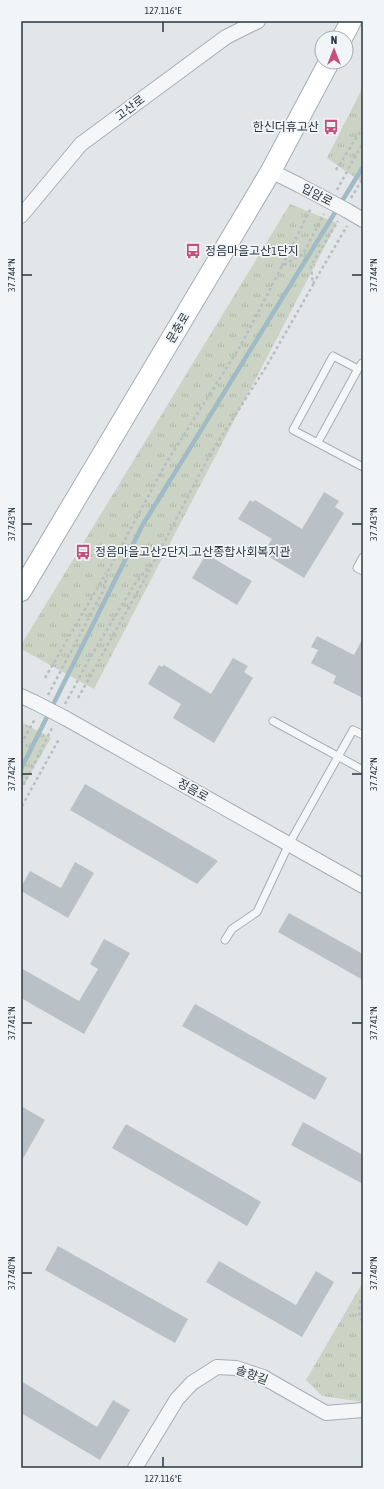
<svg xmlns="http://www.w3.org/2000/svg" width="384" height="1489" font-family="'Asap Condensed','Noto Sans KR',sans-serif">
<defs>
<pattern id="grass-tufts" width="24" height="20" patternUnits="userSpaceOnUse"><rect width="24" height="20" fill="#cbd3c4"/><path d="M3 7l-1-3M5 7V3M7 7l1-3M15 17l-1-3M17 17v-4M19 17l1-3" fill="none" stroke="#aeb6a9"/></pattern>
</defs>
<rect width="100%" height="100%" fill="#e2e6e9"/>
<!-- grass -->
<path fill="url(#grass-tufts)" d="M363,87V183L327,158Z
M290,204L337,223L94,689L21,649V645Z
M21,722L51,738L21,790Z
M363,1282V1402L322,1396L306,1380Z"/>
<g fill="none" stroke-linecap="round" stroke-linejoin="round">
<!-- stream -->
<path stroke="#a0bbc6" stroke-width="4.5" d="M21,769L142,526L363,167"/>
</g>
<!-- building -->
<path fill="#bac1c6" d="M324,492L339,501L335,507L344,513L304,578L263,553L272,539L238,519L250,500L253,502L255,500L302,529Z
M206,554L252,581L237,605L192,578Z
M317,636L354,655L363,638V698L333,683L336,676L311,663L318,650L311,647Z
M233,658L248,666L244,672L253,678L214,743L173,718L181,704L148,684L159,665L162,667L164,665L211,694Z
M85,784L218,861L197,884L70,810Z
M75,862L94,873L68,918L21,891V887L30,871L61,888Z
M289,913L363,954V980L278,932Z
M104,939L130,953L84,1034L21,998V968L79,1001L98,969L90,964Z
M195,1004L327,1078L315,1100L182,1026Z
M21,1106L45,1120L21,1162Z
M303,1122L363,1155V1184L291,1145Z
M126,1124L261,1202L247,1226L112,1148Z
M58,1246L188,1319L175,1343L45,1270Z
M219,1261L296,1305L316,1271L334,1282L302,1337L206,1282Z
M21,1381L97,1427L113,1400L130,1410L100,1460L21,1413Z"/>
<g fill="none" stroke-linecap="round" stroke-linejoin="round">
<defs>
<path id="lane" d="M358,369L362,363H363
M318,442L358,369L333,356L293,430L363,467
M363,557L357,568L363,571
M273,721L363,770
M225,940L232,929L257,912L289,844L353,730L363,735"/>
<path id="street" d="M271,171L299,185
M346,210L363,220
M21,216L81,144L226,37L258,21
M21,696L34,702
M65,718L363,886
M135,1468L177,1399L192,1383L217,1367L236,1368L263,1377L326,1413L363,1410"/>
<path id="secondary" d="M342,38L351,21
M21,591L271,171L329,62"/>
</defs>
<!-- lane casing -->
<use href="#lane" stroke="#a7aeb3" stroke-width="9"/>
<!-- street casing -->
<use href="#street" stroke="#a7aeb3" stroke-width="16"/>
<!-- secondary casing -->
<use href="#secondary" stroke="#a7aeb3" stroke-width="22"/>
<!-- path -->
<path stroke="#b8bdc1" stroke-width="2.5" stroke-dasharray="3 3" stroke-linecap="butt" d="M336,170L363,127
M337,190L363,142
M351,198L363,178
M282,266L311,208
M313,284L347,226
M45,678L106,573
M48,695L104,589L108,571L166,463L241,345L282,266L303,254L324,214
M78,698L152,566
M65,704L91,656L136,582L155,560L209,456L266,367L313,285L311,266L338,221
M21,723L23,719
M21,744L35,719
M21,790L52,728
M21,797L22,805
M22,806L59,739
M363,1295C359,1302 357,1314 363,1322"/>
<!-- lane -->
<use href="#lane" stroke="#f4f6f8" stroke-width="7"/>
<!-- street -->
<use href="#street" stroke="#f4f6f8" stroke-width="14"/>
<!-- secondary -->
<use href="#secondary" stroke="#fff" stroke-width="20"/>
<defs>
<path id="street-bridge" d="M299,185L346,210
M34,702L65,718"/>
</defs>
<!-- street-bridge casing -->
<use href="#street-bridge" stroke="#a7aeb3" stroke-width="16" stroke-linecap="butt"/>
<!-- street-bridge -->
<use href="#street-bridge" stroke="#f4f6f8" stroke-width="14"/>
</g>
<!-- ticks -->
<path fill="none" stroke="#2b3740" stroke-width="1.5" d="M163,22V32M22,275H32M352,275H362M22,524H32M352,524H362M22,774H32M352,774H362M22,1023H32M352,1023H362M22,1273H32M352,1273H362M163,1457V1467"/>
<!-- icons -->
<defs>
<symbol id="bus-bare" viewBox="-9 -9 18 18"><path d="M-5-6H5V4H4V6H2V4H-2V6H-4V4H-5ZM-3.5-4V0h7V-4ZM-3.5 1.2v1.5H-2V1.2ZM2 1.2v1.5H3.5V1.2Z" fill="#c4517b" stroke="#f2f5f7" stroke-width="2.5" paint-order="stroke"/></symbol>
</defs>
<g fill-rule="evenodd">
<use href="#bus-bare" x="320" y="116" width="22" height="22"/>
<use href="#bus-bare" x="182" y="240" width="22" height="22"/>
<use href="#bus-bare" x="72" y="541" width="22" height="22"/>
</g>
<g text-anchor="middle" stroke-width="3.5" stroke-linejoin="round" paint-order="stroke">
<!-- street labels -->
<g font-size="12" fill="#2b3740" stroke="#f2f5f7">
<text transform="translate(130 108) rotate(-37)" y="4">고산로</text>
<text transform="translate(317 195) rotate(28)" y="4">입암로</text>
<text transform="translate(178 328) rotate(-59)" y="4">문충로</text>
<text transform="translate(193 790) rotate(29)" y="4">정음로</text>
<text transform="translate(252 1375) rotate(20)" y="4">솔향길</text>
</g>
<!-- poi labels -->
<g font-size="12" fill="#2b3740" stroke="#f2f5f7" text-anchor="start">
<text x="319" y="131" text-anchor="end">한신더휴고산</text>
<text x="205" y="255">정음마을고산1단지</text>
<text x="95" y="556">정음마을고산2단지.고산종합사회복지관</text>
</g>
</g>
<!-- border -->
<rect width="384" height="1489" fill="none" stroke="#f2f5f7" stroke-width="44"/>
<!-- north arrow -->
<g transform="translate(334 50)"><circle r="19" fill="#f2f5f7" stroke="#a2a9ae"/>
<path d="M0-3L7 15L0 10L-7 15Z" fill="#c4517b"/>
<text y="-6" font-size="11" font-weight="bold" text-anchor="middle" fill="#2b3740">N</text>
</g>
<rect x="22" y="22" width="340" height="1445" fill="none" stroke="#2b3740" stroke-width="1.5"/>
<g font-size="10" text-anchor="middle" fill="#2b3740">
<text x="163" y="14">127.116°E</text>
<text transform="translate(11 275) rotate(-90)" y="4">37.744°N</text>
<text transform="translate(373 275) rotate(-90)" y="4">37.744°N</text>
<text transform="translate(11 524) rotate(-90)" y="4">37.743°N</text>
<text transform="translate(373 524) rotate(-90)" y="4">37.743°N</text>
<text transform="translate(11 774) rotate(-90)" y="4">37.742°N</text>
<text transform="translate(373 774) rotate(-90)" y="4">37.742°N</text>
<text transform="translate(11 1023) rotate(-90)" y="4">37.741°N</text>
<text transform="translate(373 1023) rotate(-90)" y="4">37.741°N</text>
<text transform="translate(11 1273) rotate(-90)" y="4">37.740°N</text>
<text transform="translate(373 1273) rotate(-90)" y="4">37.740°N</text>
<text x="163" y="1482">127.116°E</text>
</g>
</svg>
